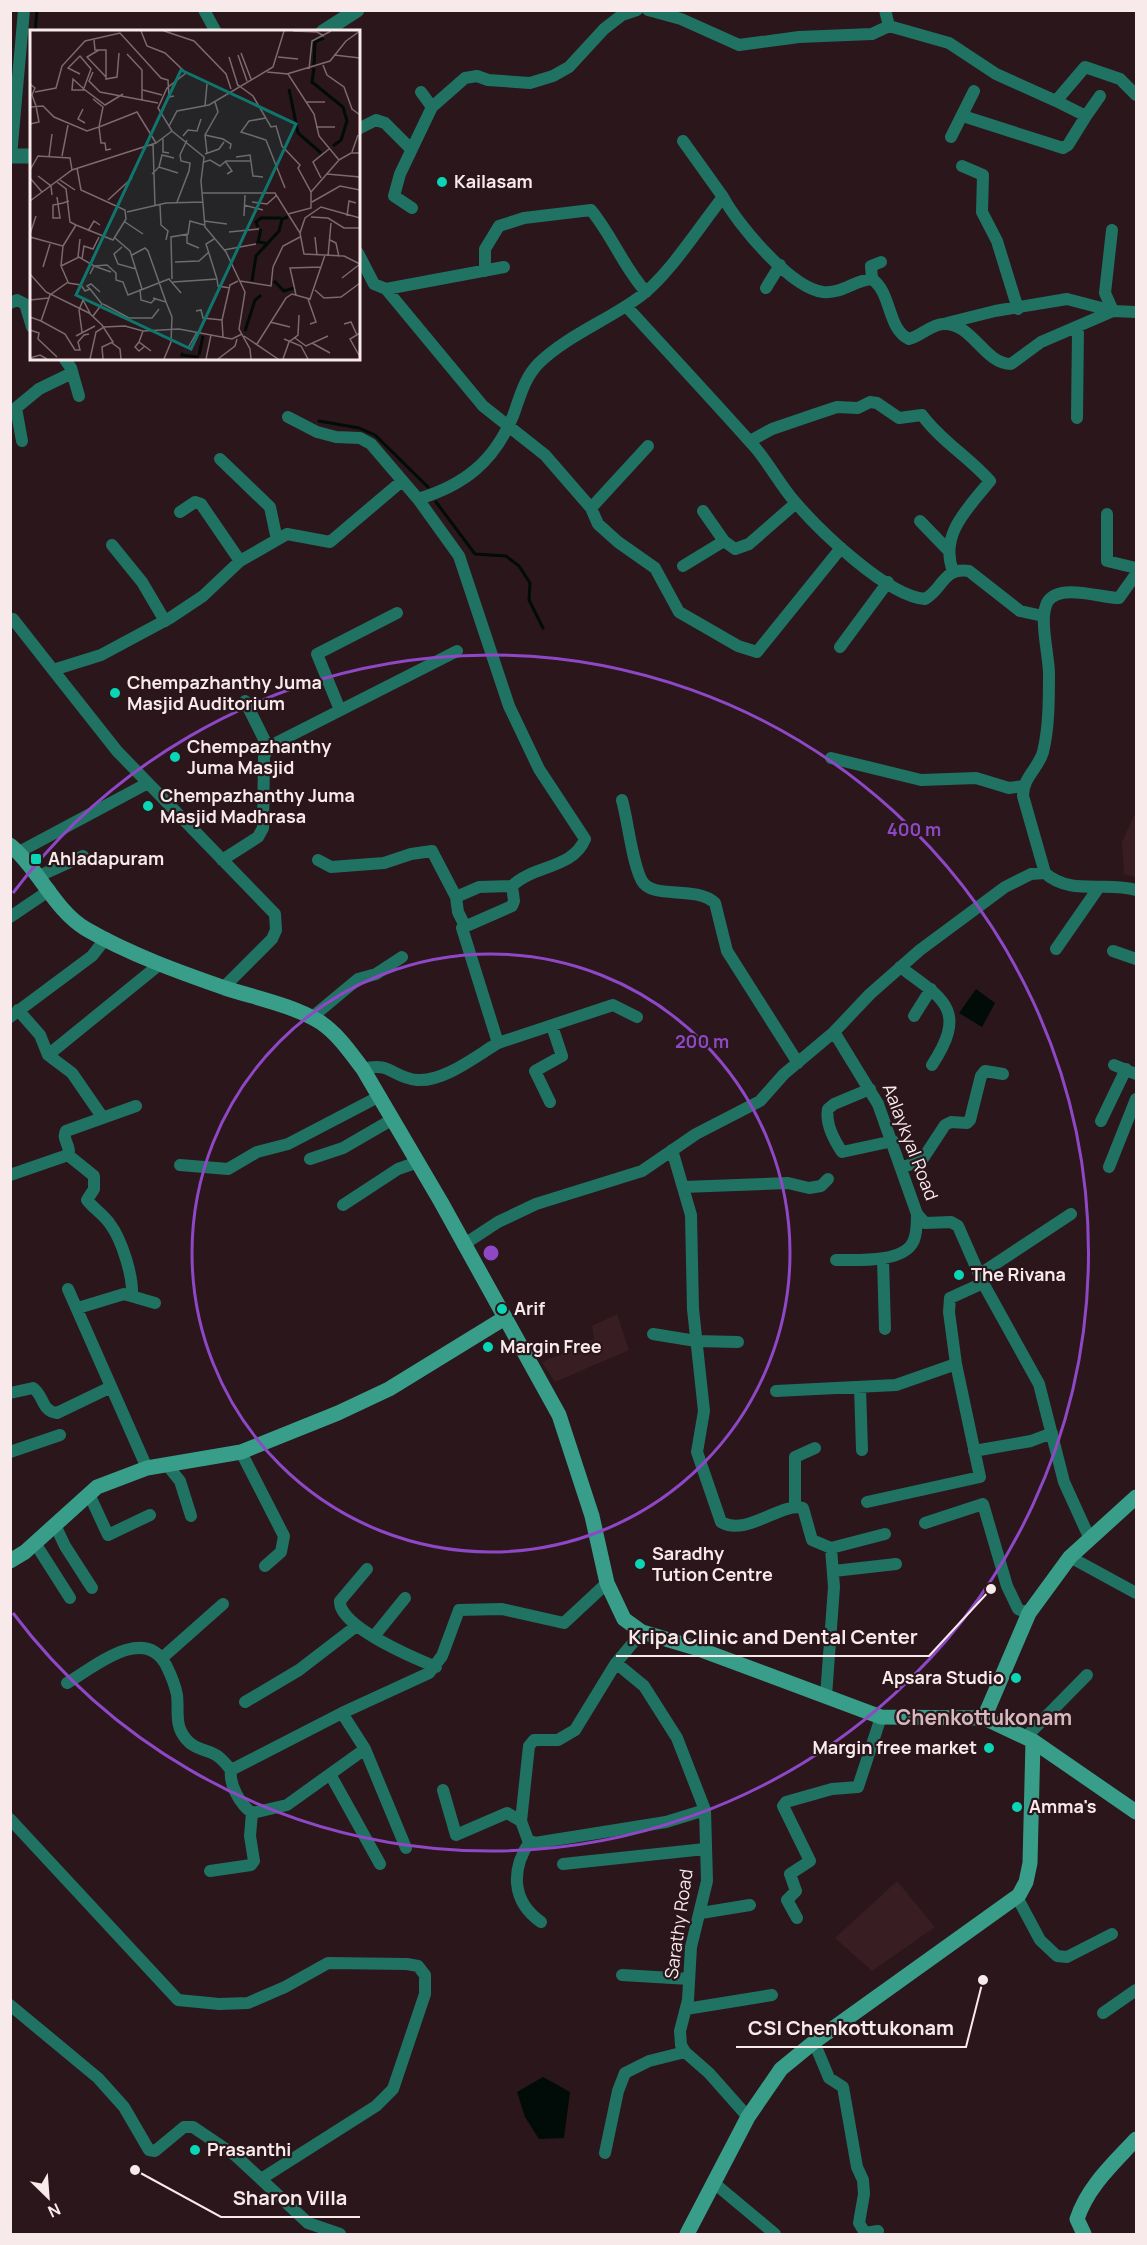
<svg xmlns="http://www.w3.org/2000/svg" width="1147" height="2245" font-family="Manrope,sans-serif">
<rect width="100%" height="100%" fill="#2a161b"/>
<!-- built -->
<path fill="#381d23" d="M1136,811V877L1124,874L1122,842Z
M617,1314L629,1350L555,1382L542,1362L594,1339L592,1326Z
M897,1881L935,1927L872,1971L835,1938Z"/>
<!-- water -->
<path fill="#010c09" d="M976,989L995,1003L982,1027L959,1013Z
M543,2077L570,2092L564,2138L539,2139L525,2117L517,2092Z"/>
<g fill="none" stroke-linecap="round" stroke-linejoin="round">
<!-- stream -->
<path stroke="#010c09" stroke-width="3" d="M35,32L37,10
M319,421L359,428L375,435L428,487
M436,502L475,554L506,556L519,566L530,583L529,600L543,628"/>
<!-- minor -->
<path stroke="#207262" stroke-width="12" d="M204,10L216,32
M648,10L681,19L739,45L799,37L872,34L889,26
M885,10L889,26L949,43L996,74L1056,101L1085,67L1120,79L1136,95
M421,92L432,107
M963,116L1063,148L1068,145L1086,116L1056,101
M1086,116L1100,96
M358,129L376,120L385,123L411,149
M951,137L974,91
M683,141L723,197
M11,156L24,10
M962,166L983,175L982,212L997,241L1018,309
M412,208L394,196L400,174L432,107L465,78L477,76L488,80L530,83L553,76L569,67L604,29L622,15L637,10
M1112,230L1105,293L1113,311
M358,253L374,284L386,289L504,267
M485,271V249L499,226L524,218L591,210C613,237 624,268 646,292
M872,279L871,266L881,262
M766,288L780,265
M386,289L483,406L545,455L591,508L598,524L618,542L655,568L679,612L738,646L757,652L841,548
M10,303L17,300L25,304L32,327
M626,306C668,352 710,397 752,444C768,461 779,484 795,502C820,531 887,596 925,599C943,589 943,567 969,571L1020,611L1043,616
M947,323L995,311L1067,299L1113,311
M64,358L71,368L79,396
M288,417L317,432L336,437L360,438L371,444L418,499C465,485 494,461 513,416C520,397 524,378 539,363C567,336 606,321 638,298C668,277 699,227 723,197C738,225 791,288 823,292C843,294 854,280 872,279C892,293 887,329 909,339C921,336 930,325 943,324C972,322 984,364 1011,364L1041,342L1113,311L1136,312
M1077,418L1078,327
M22,441L16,408L39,389L72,373
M750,441L772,429L813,415L837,407L858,408L870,402L877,403L899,418L922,415C941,441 969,457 990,481C968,508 939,535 953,571
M220,459L270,507L277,540
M591,508L648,446
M703,511L724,541L735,549L749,544L796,503
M180,512L195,502L201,504L240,561
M1107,514V561L1136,568
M920,521L948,550
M112,545L142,582L165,621
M683,566L724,541
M1136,574L1119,598C1101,598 1061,583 1048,601C1038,617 1049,654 1049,674C1049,699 1049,728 1043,752C1038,769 1023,777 1023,796L1045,873C1070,896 1107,881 1136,890
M10,620L13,619L53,670
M840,647L888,582
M245,701L268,747
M340,710L317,654L397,613
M831,758L921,780L976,778L1009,788L1023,786
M622,800C628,821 632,863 642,881C653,900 695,885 715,903L727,951L798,1063
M19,852L148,783
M222,860L258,837L263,828L264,757L268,747L457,651
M318,860L331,867L384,863L411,854L432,851L456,897L458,912L465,926
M39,876L83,856
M456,897L479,887L512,886
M10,917L50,890
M1056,949L1099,887
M1113,951L1136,959
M900,967C944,999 968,1010 932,1065
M224,987L272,939L276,930L275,914L117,751L53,670L101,655L170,618L203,596L240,561L287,534L330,542L402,481
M18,1010L40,1035L48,1055L72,1073L103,1118
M914,1016L931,989
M10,1017L92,956L106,938
M311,1018L358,979L376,974L402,957
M834,1032L878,1104L917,1214L925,1223L951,1222L958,1226L983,1283L1039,1384L1064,1482L1089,1537
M498,1043L613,1005L637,1017
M48,1055L160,964
M1114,1065L1136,1074
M363,1069C390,1061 393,1078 417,1080C444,1082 476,1056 498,1043L462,928L512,906L514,901L512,886C533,865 573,869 585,839L539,769L509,706L459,556L418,499
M870,1089L834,1104L828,1109C825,1124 834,1140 842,1152L893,1141
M550,1102L535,1071L562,1056L552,1026
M1101,1121L1126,1069
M672,1150L691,1215L693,1309L704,1411L697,1452L721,1522C746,1537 781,1502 803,1508L812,1540L831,1548L834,1587L826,1696
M68,1155L94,1176V1189L87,1200C94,1209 104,1215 110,1224C122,1240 133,1276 132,1295
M310,1159L343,1148L393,1119
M180,1165L228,1169L257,1152L288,1144L380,1096
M1109,1167L1136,1099
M901,1168L922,1160L945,1125L951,1122L967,1123L970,1120L981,1076L985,1071L1003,1074
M10,1175L68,1155C72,1147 61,1139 66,1131L136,1106
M683,1187L788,1183L809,1188L821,1186L828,1179
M343,1205L398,1169L418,1162
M463,1245L498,1222L536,1204L642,1171L696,1134L760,1101L784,1074L834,1032L870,994L920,950L1005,887L1031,874L1045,873
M883,1259L885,1329
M836,1260C856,1260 903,1263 913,1242C917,1235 917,1222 917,1214
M980,1274L1071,1214
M68,1289L147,1468
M78,1308L124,1294L155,1303
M653,1334L696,1341L738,1342
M860,1387L862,1450
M776,1391L896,1385L956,1364L949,1312L950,1298L983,1283
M10,1393L33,1388C44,1395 41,1411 57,1413L111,1387
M974,1451L1031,1441L1052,1433
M10,1452L60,1435
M241,1452L284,1536L281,1552L265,1566
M167,1465L180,1481L191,1516
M89,1494L108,1535L150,1515
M867,1502L980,1477L956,1364
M795,1506V1457L815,1448
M925,1523L983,1504L1007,1586L1018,1609L1029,1613
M55,1525L65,1546L92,1588
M35,1543L70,1598
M831,1548L885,1534
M1070,1557L1136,1593
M367,1569L340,1601C338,1626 414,1658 436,1667
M834,1571L896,1564
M375,1635L405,1598
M162,1658L223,1604
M616,1663L644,1686L677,1738L705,1810L707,1881L691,1947L688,2000L680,2031L681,2045L685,2052L709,2073L748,2117
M67,1683C94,1667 144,1624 166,1665C171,1675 175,1684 177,1695C179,1711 174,1725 186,1739C194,1749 204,1749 214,1754C221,1757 226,1764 231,1770C229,1785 240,1804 252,1813L287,1805L365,1749
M245,1702L299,1670L355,1627
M342,1713L365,1749L406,1848
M1025,1738L1087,1675
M231,1770L342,1713L429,1673L442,1656L459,1610L502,1609L564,1623L607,1583
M330,1774L380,1864
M443,1790L456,1835L507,1813L521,1821L528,1840L535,1843L666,1822L705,1810
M10,1819L178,2000L219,2004L248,2003L285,1987L328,1963L407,1964L418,1966L425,1975V1994L393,2089L376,2106L261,2179
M521,1821L529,1746L534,1740H558L575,1730L616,1663L642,1632
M530,1841C511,1869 511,1901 541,1922
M563,1864L705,1849
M210,1871L251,1865L254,1861L250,1836L252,1813
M1017,1897L1040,1940L1057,1956L1067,1957L1112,1934
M701,1913L750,1905
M797,1918L787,1900L796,1891L790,1874L810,1861L783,1806L786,1802L832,1789L858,1787L881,1717
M622,1975L689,1979
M10,2005L98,2078L124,2107L149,2150L155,2151L184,2127H193L236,2156L308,2223L340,2234
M686,2009L772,1995
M1103,2013L1136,1990
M814,2042L829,2078L843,2087L857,2167L863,2180L864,2194L859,2223L865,2233L878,2231
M605,2153L618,2091L625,2073L649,2061L685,2052
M714,2183L775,2234"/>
<!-- tertiary -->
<path stroke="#207262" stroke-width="15" d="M323,32L357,10
M10,156H32"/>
<!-- secondary -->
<path stroke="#399e89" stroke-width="15" d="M10,845C39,869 54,910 86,929C129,954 179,972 225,988C256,998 292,1005 320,1022C338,1034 350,1052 363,1069L441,1202L559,1415L592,1516L607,1583L624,1619L642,1632L696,1648L881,1717L984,1718L1033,1741L1136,1812
M10,1561L25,1552L97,1487L147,1468L241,1452L338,1413L389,1389L503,1319
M984,1718L1029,1613L1070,1557L1136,1497
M687,2234L748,2117L781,2069L814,2042L1019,1895L1026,1882L1030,1863L1033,1741
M1084,2234L1077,2219C1088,2186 1113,2164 1136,2139"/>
</g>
<!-- distance rings -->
<g fill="none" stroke="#8e48c6" stroke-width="3">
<circle cx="491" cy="1253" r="299"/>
<path d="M13 893A598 598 0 1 1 13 1613"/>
</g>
<!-- markers -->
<g fill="#0ad5b5" stroke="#2a161b" stroke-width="2">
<circle cx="442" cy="182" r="6"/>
<circle cx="115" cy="693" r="6"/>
<circle cx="175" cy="757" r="6"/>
<circle cx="148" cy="806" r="6"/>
<rect x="30" y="853" width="12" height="12" rx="3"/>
<circle cx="959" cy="1275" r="6"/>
<circle cx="502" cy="1309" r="6"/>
<circle cx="488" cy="1347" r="6"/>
<circle cx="640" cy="1564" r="6"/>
<circle cx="1016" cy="1678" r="6"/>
<circle cx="989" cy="1748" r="6"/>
<circle cx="1017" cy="1807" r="6"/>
<circle cx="195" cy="2150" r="6"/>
</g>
<g text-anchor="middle" stroke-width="4.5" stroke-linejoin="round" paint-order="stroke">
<!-- poi labels -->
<g font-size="18" font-weight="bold" fill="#f8e9eb" stroke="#2a161b" text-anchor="start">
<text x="454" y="188">Kailasam</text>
<text x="127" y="689">Chempazhanthy Juma<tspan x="127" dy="21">Masjid Auditorium</tspan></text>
<text x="187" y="753">Chempazhanthy<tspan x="187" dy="21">Juma Masjid</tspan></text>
<text x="160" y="802">Chempazhanthy Juma<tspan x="160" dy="21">Masjid Madhrasa</tspan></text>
<text x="48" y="865">Ahladapuram</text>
<text x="971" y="1281">The Rivana</text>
<text x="514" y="1315">Arif</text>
<text x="500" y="1353">Margin Free</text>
<text x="652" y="1560">Saradhy<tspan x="652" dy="21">Tution Centre</tspan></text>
<text x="1004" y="1684" text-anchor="end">Apsara Studio</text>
<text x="977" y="1754" text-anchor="end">Margin free market</text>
<text x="1029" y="1813">Amma's</text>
<text x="207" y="2156">Prasanthi</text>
</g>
<!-- street labels -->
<g font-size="18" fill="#f8e9eb" stroke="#2a161b">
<text transform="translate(910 1142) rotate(69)" y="6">Aalaykyal Road</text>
<text transform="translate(679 1924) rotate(-82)" y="6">Sarathy Road</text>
</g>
<!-- quarter labels -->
<g font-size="21" font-weight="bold" fill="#d6b9be" stroke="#2a161b">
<text x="984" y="1725">Chenkottukonam</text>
</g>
</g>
<!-- overview -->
<g transform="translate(30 30)">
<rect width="330" height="330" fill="#2a161b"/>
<path fill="none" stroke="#010c09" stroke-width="3" d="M284,35L285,12L294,8M284,38L282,52L313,77L317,91L311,110L303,116M259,59L268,103L291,123M228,197L226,192L231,188H251M231,199L228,212L236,213M222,251L226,226L249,201L252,189L258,187M244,251L254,261L264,258M215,301L225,270L231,265M153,323L152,325L169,327M169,325L173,306"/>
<path fill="none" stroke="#7c6a6e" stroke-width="1.5" d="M111,1L117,16L135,23L156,43L137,58L128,78L142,101L174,127L171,151L175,197L196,222L215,262L209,299L220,319L221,329M134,1L164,11L196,44L201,59M263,1L287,2L294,6M64,10L65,20H76V49L87,47L89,23M69,20L57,27L76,47M211,23L221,49M97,24L112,40V71M208,25L217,51M304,25L330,28M199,27L208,56M248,27L268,29M293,35L297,45L314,57L322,79L330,85M279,39L282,11L301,1M63,42L59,51L70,62L128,73M237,42L258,44L284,84L289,106L309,130L321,123H330M50,44L38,38L50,26L61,39L54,58M257,44L300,31L316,11L330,1M0,54L5,58L2,65L6,76M208,55L223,66L241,97L246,96L252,116L270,135L268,138L281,162V178L258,184M55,60L43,49L42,60H55L75,75L93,64M113,60L132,65M5,62L26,58L32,36L55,11L90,3L131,48L138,50L139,67L144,66M276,72H295M175,76L177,54M0,77L13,76L24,87L57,101L69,97L73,77L63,69M53,79L48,89L55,93M236,88L219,91L211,102L236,110L255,158M0,94L9,92L6,76M139,96L147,81L179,75L243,37L254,1M286,97H305M175,105L193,109L201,114L200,119M153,106L158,100L167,101L171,89M133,109V122L139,123M123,114L125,176M81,119L76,120L75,113H71L69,97L107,82L126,113M322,122L328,105M177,123L175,105L188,82L185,72M175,124L189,119L194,112M32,126L38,95M19,127L22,104M206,127L220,125L223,146L233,147M195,131L202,141L197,144M174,132L180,130L190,136L196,131H220M129,137L132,125L144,128M0,140L8,126L40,128L42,140M122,144L129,137L148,143M297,144L330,147M8,146L21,156L22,165M0,148L12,162M291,148L283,132L299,119M30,150L45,160M27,152L36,159L40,192L46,195M281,162L309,130M172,163H245L270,203L274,224L314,226L330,234M27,167L30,188H23V175L33,173L39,171M78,170L102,148M0,171L42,140L126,113L142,101M147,172L159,141L160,133L151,131L150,125L157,110M222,172L237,174L247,165M282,172L310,156L330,160M130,175L131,195L138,201L136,210M214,175L233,180M97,182L136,173L173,172M214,186L215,165M317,186L319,171L326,173M281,187L298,188L314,198H330M174,191L197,194M95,192L113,204M58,201L64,191L70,195M199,202L229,199M270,203L275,188L291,177L330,188M0,204L6,186M157,204V213L169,218M0,207L33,216L31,236L38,252L20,265L11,291L0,287M285,207L287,225M85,208L100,221L112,259M300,210L306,213L309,227M33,216L46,195L83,210L96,189L95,180L51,160L47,138M92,217L84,224L88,234L106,239M194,220L226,214M102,225L115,218L118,221L136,272M298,226L301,193M48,227L50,209M52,229L54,216L63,219L69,207M145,232L169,231L179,222M31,236L49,227L64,236L77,235L86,243V250L93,252L98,265L139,249L151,263M13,237L20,214M0,244L16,262L59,283L72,295L83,312L72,317L73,329M60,244L64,236L81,242M312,248L330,234M142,249L141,207L158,204L160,191L174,195M187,249L188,256L200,258M210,251L241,256L243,237L253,216L270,207M143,252L187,249L176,214L184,209M38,253L51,255L55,261L60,259L72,274L63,286M60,259L57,256L61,254L70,262M110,259L111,270L121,273L125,269M285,260L294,268L311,267L330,253M266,265L260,238L291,237M123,268L136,272L142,287L141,312L134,329M278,269L286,292L280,294M0,270L19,268M73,274L99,288H122L129,279M49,280L53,270L61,285M49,280L52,302M166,281L171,280L173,288L192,290M11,291L35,304L45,320H50L48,312L54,305L59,304M240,292L260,297M314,294L321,292L327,305M0,300L9,303L8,309L27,327M113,301L109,312L121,321M46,306L65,296M214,306L248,329M193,307L192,290L200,255L208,251M265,308L276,316L298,306M254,309L271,316L278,329M109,312L105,317L109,321L115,316M82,313L90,319L91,329M282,313L300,323M227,314L256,268L262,264L280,269L295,225M158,318L167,302M330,327L320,309L330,303M0,328L10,325L17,329M60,329L66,302L74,297L95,296L113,301L149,299L202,309L212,304M176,329L181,305M188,329L205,316L207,309M253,329L259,312L268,305L269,285"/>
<path fill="#0f766e" fill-opacity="0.15" stroke="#0f766e" stroke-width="3" d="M151,40L266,94L161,319L46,265Z"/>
<rect width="330" height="330" fill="none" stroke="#f8e9eb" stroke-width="3"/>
</g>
<circle cx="491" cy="1253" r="9" fill="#8e48c6" stroke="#2a161b" stroke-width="3"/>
<g font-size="18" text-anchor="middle" font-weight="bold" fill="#8e48c6" stroke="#2a161b" stroke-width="4.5" stroke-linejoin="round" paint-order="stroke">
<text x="914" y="836">400 m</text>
<text x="702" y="1048">200 m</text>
</g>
<!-- callouts -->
<path fill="none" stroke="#f8e9eb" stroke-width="2" d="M991 1589L929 1656H616M983 1980L966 2047H736M135 2170L221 2217H360"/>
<g fill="#f8e9eb" stroke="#2a161b" stroke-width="2">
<circle cx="991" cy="1589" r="6"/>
<circle cx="983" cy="1980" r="6"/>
<circle cx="135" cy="2170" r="6"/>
</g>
<g font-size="20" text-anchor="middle" font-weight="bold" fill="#f8e9eb" stroke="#2a161b" stroke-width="4.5" stroke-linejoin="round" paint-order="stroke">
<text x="773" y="1644">Kripa Clinic and Dental Center</text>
<text x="851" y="2035">CSI Chenkottukonam</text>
<text x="290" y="2205">Sharon Villa</text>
</g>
<!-- border -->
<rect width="1147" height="2245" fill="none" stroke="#f8e9eb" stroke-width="24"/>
<!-- north arrow -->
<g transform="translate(48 2197) rotate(155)" stroke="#2a161b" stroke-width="4.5" paint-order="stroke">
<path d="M0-4.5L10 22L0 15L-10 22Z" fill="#f8e9eb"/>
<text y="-9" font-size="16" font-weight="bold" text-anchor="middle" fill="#f8e9eb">N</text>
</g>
</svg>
